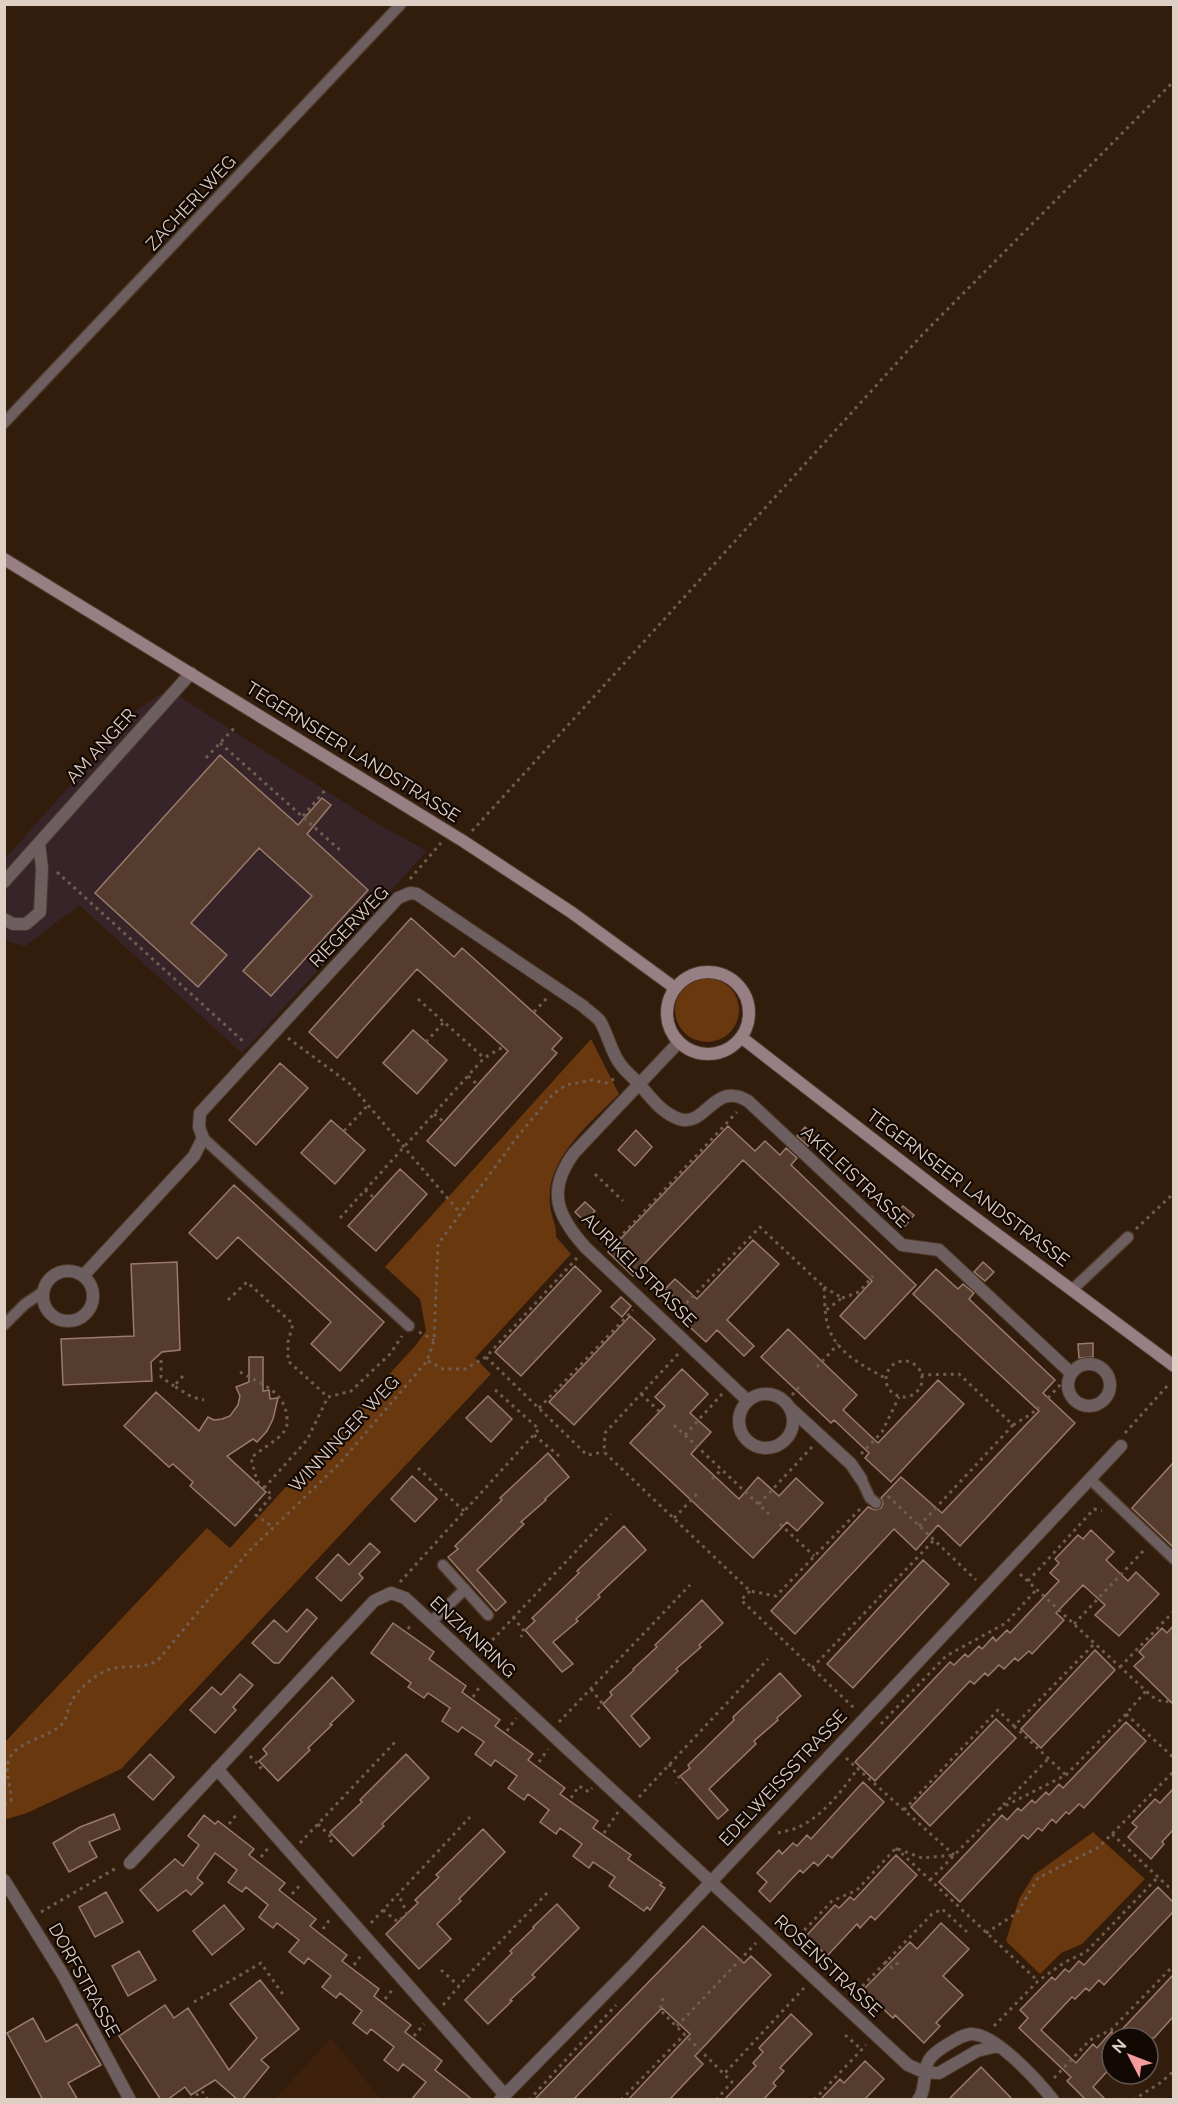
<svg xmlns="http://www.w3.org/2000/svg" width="1178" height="2104" font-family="Raleway,sans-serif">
<rect width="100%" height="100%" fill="#321c0c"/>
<!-- commercial -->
<path fill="#372429" d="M174,693L378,824L427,851L242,1053L79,905L25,946L5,941V859L135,712L157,696Z"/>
<!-- built -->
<path fill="#3d210c" d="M331,2038L381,2099H275Z"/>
<!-- green -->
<path fill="#6a380e" d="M675 1010a32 32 0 1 1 64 0a32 32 0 1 1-64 0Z
M591,1039L619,1094C589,1125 545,1158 550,1205C551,1217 557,1225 556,1237L571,1254L475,1358L491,1374L121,1769L27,1813L7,1819L4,1817L5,1742L207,1528L230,1548L416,1345L426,1331L420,1299L385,1267Z
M1093,1832L1145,1879L1082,1944L1061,1953L1040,1974L1006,1941L1019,1899L1034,1875Z"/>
<!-- building -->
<path fill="#563b2f" stroke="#997a6d" stroke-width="1.5" d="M220,755L298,825L322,798L331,805L307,834L368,890L271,996L243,971L312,896L259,848L191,923L227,955L198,987L95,893Z
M411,918L454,957L462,948L562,1038L552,1049L557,1053L455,1166L427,1141L508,1051L417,969L337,1058L309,1032Z
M413,1030L447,1060L417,1094L383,1063Z
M280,1063L308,1088L256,1145L229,1120Z
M331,1120L365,1150L335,1184L301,1153Z
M728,1126L755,1151L765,1141L780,1155L786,1148L797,1158L791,1165L916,1285L865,1339L840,1316L872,1281L743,1160L633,1276L608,1252Z
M805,1127L816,1137L808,1146L797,1136Z
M636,1130L652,1147L635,1166L618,1150Z
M400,1169L427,1194L376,1251L348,1226Z
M234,1185L384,1322L340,1371L311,1344L331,1322L238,1237L217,1259L189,1233Z
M585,1202L595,1211L585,1222L575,1212Z
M903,1206L914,1215L905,1226L894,1216Z
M753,1240L779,1264L727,1320L754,1346L744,1356L717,1330L706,1342L680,1318L688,1310L665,1289L675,1279L697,1299Z
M177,1262L180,1350L162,1352L151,1362L152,1381L63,1385L61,1339L134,1336L131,1264Z
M983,1262L994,1272L985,1281L974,1272Z
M575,1266L601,1291L521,1376L495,1352Z
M936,1269L958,1289L963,1284L974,1293L969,1299L1055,1380L1043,1393L1075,1423L960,1546L938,1525L916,1550L894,1529L795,1634L771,1611L868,1507L875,1510L881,1508L883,1504L881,1498L901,1477L942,1513L1039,1411L913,1294Z
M621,1297L631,1306L622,1317L611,1307Z
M630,1316L655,1339L574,1425L549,1402Z
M788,1329L857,1395L843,1410L878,1443L938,1380L964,1404L891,1482L865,1458L869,1453L834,1420L831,1423L761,1357Z
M1093,1343V1357L1079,1358L1078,1344Z
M249,1357H263V1391L269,1390L270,1399L278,1398L273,1419L267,1431L257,1442L253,1439L227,1456L266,1492L235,1526L190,1486L193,1482L173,1464L169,1467L124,1426L156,1392L199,1431L208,1417L214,1420L222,1419L230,1416L238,1405L240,1396L236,1387L249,1382Z
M682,1369L708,1394L690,1413L711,1432L691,1454L739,1499L758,1477L779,1496L796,1478L823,1503L797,1531L787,1522L753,1558L630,1443L665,1406L655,1397Z
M488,1396L512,1419L491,1442L466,1418Z
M548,1453L569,1477L545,1499L546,1500L521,1522L524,1524L477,1570L506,1602L496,1611L448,1557L458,1549L455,1546L502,1500L500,1498Z
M1173,1463V1547L1132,1508Z
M412,1476L437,1499L415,1522L391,1499Z
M624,1526L646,1550L598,1595L600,1597L576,1619L578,1621L553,1642L573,1664L562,1672L525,1630L535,1621L532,1618L579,1573L577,1571Z
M1091,1530L1114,1552L1106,1560L1128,1581L1136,1572L1159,1594L1119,1636L1095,1615L1105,1605L1083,1585L1056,1613L1064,1620L1032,1654L1029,1651L1018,1661L1015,1658L1004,1669L999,1665L988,1676L985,1673L974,1684L970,1681L875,1781L855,1762L950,1662L954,1665L965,1654L968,1657L979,1646L982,1649L993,1637L996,1641L1007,1630L1010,1633L1059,1581L1050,1573L1059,1563L1055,1559L1078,1535L1083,1539Z
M370,1543L380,1552L359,1574L363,1578L341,1601L316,1578L338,1554L349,1565Z
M923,1560L949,1584L853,1688L827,1664Z
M702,1600L723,1623L699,1645L701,1647L676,1669L678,1671L631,1716L650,1738L640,1747L603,1704L612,1695L610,1692L634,1670L633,1669L657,1647L655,1645Z
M307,1609L317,1618L279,1663H274L252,1643L274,1620L287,1632Z
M393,1623L434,1652L429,1659L466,1686L462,1692L500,1720L495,1726L533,1754L528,1760L565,1788L560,1794L598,1821L593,1828L631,1855L628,1859L662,1883L660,1885L665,1888L650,1910L647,1907L644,1911L609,1886L615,1877L593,1862L589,1868L573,1856L582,1844L560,1828L556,1834L540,1822L549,1810L528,1794L524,1800L508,1788L517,1776L495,1760L491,1766L475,1754L484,1742L462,1727L458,1732L442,1721L450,1708L428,1693L424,1698L408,1687L411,1683L371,1653Z
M1173,1626V1704L1134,1666L1144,1657L1139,1652L1162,1628L1167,1633Z
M1095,1650L1115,1670L1041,1748L1021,1729Z
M780,1673L801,1696L777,1718L778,1720L754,1741L756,1744L709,1789L728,1810L718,1819L680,1776L690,1768L688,1765L734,1720L733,1717Z
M240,1674L253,1685L233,1707L236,1710L215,1733L190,1710L212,1687L221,1695Z
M332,1677L354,1701L330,1724L332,1725L308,1748L310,1750L278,1781L259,1761L267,1754L263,1749Z
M996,1719L1016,1738L930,1826L911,1807Z
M1126,1722L1146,1741L1084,1808L1079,1804L1069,1814L1066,1812L1056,1823L1052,1819L1042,1831L1038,1828L1028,1839L1023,1835L960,1902L939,1882L1002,1815L1007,1820L1018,1808L1021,1811L1032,1800L1035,1803L1046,1792L1049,1795L1059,1784L1063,1788Z
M150,1754L174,1777L153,1800L128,1777Z
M406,1754L429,1778L382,1824L384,1826L353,1856L330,1832L362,1802L360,1800Z
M863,1782L884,1802L832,1858L828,1855L818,1866L814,1862L803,1873L800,1870L770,1902L759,1891L767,1882L757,1873L779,1850L782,1854L793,1843L797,1846L807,1835L811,1839Z
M1173,1789V1830L1162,1842L1164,1844L1151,1859L1128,1837L1137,1827L1132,1823L1155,1799L1160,1803Z
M114,1814L120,1829L89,1842L97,1857L69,1872L53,1843L80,1827Z
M204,1815L215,1824L218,1821L254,1849L249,1855L285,1883L279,1890L316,1919L310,1926L347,1955L342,1961L379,1989L374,1996L411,2025L405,2032L442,2061L435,2070L473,2100H411L426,2082L403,2064L398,2071L384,2060L394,2047L371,2029L367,2034L353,2023L362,2011L340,1993L336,1998L322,1987L331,1976L308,1958L304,1964L289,1952L299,1940L277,1923L273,1928L259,1917L268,1905L246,1887L242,1892L228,1882L237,1870L215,1853L197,1878L203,1883L191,1895L186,1890L158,1911L140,1890L175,1859L183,1866L199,1845L188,1836Z
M483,1829L505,1852L459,1899L461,1901L437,1924L451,1939L419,1969L386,1934L418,1903L415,1900L439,1877L436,1875Z
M896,1855L917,1875L875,1920L871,1916L860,1928L857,1924L827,1956L806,1936L835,1905L839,1908L850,1897L854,1900Z
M1158,1887L1173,1902V1912L1104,1985L1099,1980L1089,1991L1086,1988L1075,1999L1072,1997L1041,2030L1076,2063L1093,2044L1097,2048L1112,2031V2066L1093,2087L1106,2100H1086L1067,2081L1071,2077L1019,2028L1028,2018L1020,2010L1052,1977L1055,1980L1065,1969L1069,1972L1079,1961L1084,1965Z
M106,1892L123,1922L95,1937L79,1907Z
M557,1904L579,1928L532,1975L535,1977L510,2000L512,2001L488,2024L465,2000L512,1953L510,1951L534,1928L533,1927Z
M224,1905L244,1929L212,1955L193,1931Z
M941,1923L969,1949L943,1976L963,1995L936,2023L940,2026L924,2043L895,2015L893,2018L863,1990L910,1942L917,1949Z
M703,1926L744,1963L751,1956L771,1975L695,2056L703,2064L669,2100H628L690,2034L662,2008L573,2100H534Z
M139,1951L156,1980L128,1996L112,1966Z
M1173,1975V2017L1154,2038H1114Z
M260,1980L299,2029L261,2060L269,2067L242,2100H238L215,2080L191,2095L185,2087L167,2100H161L119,2036L165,2005L174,2018L188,2008L229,2070L257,2038L230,2004Z
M791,2014L812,2034L780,2068L784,2071L773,2083L776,2086L763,2100H724L756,2066L753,2063L763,2052L759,2048Z
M33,2018L46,2042L77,2024L101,2065L68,2083L78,2100H43L7,2033Z
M865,2061L884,2079L864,2100H820L840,2079L844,2083Z
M981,2067L1013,2100H948Z"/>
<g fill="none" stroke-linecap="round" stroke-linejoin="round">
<defs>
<path id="service" d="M4,423L401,4
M203,1138L409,1326
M1072,1290L1128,1237
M4,1325L25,1304L43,1292
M861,1479L870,1498L876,1503
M1090,1479L1174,1559
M443,1565L488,1615
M431,1622L465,1589"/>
<path id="minor" d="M4,882L191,673
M4,919L13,924H26L40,912L42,868L39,843
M679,1042L574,1153C546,1191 557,1216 586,1248L748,1401
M43 1296a25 25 0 1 1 50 0a25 25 0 1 1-50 0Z
M83,1276L194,1156L203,1138L199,1127L200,1113L398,898L410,893L417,894L583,1006C588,1011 596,1016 600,1021C607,1033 610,1047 617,1059C622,1069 631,1075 638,1083C651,1097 660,1112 679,1119C706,1128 714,1080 748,1101L902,1245L939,1250L1071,1373
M1068 1385a21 21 0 1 1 42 0a21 21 0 1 1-42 0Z
M739 1421a27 27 0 1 1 54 0a27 27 0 1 1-54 0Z
M791,1409L851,1464L861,1479
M217,1769L505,2095
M130,1863L374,1601L391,1593L405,1598L908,2065L924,2072L939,2073L977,2051L997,2046
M4,1880L63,1975L130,2100
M500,2100L631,1967L1121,1446
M918,2100C927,2090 922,2072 929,2060C933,2053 943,2047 950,2043C956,2039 964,2035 971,2034C995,2033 1039,2082 1053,2100"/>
<path id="secondary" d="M4,559L463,841L571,912L675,988
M667 1013a41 41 0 1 1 82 0a41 41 0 1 1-82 0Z
M741,1037L951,1200L1174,1366"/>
</defs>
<!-- service casing -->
<use href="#service" stroke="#4e392a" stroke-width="13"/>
<!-- minor casing -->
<use href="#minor" stroke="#4e392a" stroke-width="14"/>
<!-- secondary casing -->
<use href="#secondary" stroke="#4e392a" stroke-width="14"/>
<!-- path -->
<path stroke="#715d4f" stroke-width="3" stroke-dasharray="3 4.5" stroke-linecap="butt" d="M220,743L342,852
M206,758L235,727
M303,816L327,788
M472,831L922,335L1174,81
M57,872L245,1043
M410,879L441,843
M418,999L484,1058
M534,1012L547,998
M288,1038L350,1084L461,1214
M426,1042L444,1022
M468,1076L478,1085
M434,1114L444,1122
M344,1131L368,1105
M595,1174L623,1201
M365,1190L374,1198
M340,1218L484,1058L503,1047
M1136,1229L1174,1193
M608,1250L737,1112
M824,1287L842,1298L825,1311
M842,1298L859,1292L873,1276
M228,1300L247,1282L293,1324L288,1342V1361L328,1397L351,1391L390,1354L402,1336
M676,1314L760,1227L824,1287C825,1300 824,1316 829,1329C838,1354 864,1366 885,1378
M419,1332L434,1340
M678,1354L605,1433L604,1452L750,1591L776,1596L861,1508
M486,1357L587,1455L604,1452
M161,1360V1377L174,1386
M886 1379a18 18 0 1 1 36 0a18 18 0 1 1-36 0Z
M428,1361L443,1369H465L486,1357L577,1258
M817,1367L838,1344
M240,1372C261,1384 285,1391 287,1418C288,1425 286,1430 281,1435C272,1444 261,1449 251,1458L257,1481L272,1495L256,1515L273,1527
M183,1376L174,1386L192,1397L204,1400
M641,1394L662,1414
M792,1395L801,1385
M1048,1398L1061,1384
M539,1408L633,1310
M674,1425L769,1514
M1013,1425L1031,1414L1039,1407
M1125,1433L1169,1384
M534,1435L559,1456
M685,1435L722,1394
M861,1454L882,1432L899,1397
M418,1468L464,1511
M712,1479L721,1470
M264,1488L307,1440L328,1397
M888,1496L976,1580
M759,1504L812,1447
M674,1518L698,1493
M780,1524L814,1556
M919,1526L1013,1425L959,1374L921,1375
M1020,1574L1146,1691C1156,1700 1161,1704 1174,1700
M1028,1581L1094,1509L1102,1511
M400,1582L539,1429L494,1389
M750,1591L741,1600L854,1708
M513,1617L524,1631L521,1637
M1074,1624L1145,1549
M408,1629L412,1623
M482,1651L611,1514
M1120,1667L1174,1611
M812,1668L934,1540
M591,1689L602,1703L598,1709
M473,1697L480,1686
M1126,1714L1174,1758
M559,1722L690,1585
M881,1724L946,1656L1006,1623L1037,1589
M1014,1726L1066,1775
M507,1731L516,1718
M250,1756L261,1767L256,1772
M846,1758L954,1855
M539,1762L548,1749
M669,1764L679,1777L676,1783
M639,1797L768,1659
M571,1798L579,1786L589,1792L592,1788
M4,1804L11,1801C12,1787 4,1773 9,1759C17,1742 45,1738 59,1727C67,1721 67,1711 71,1702C78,1689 92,1678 105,1671C122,1663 145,1671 159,1659L247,1553L340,1463L427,1361L434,1340L438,1244L518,1136L553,1094L566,1085L592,1080L606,1083L614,1079
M999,1809L1066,1775L1126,1714L1146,1691
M904,1810L998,1710L1014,1726L1095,1643
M229,1824L237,1814
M318,1824L333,1839L327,1845
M604,1833L618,1812
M778,1833C785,1831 794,1830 801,1826C825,1813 843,1790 858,1768
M1112,1834L1174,1892
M300,1843L396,1741
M896,1848L1038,1981
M898,1849L922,1858L954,1855
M261,1857L269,1847
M930,1880L1049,1758
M292,1894L301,1884
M383,1910L398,1922L407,1913L398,1894
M41,1912L118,1867
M371,1923L470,1817
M323,1929L330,1919
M986,1933L1017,1913L1038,1878L1099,1847L1174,1771
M794,1941L832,1901L857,1890L896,1848
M885,1961L892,1968L899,1962
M354,1965L362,1954
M441,1970L459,1986
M852,1997L932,1914L942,1909L967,1932
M663,1998L660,2010L724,2074L804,1988
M385,1999L393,1989
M194,2002L261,1963L284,1996
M443,2005L471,1972L549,1891
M677,2026L756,1943
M994,2026L1038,1981L1065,1962L1086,1952L1158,1877
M845,2035L862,2050
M414,2036L424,2024
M1054,2078L1090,2040L1111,2030L1174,1965
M190,2100L202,2091L208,2100
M529,2100L616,2005
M621,2100L685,2034
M716,2100L732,2082L724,2074
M814,2100L866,2045
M1133,2100L1160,2083L1174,2071"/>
<!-- service -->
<use href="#service" stroke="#6d5e60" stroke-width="10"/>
<!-- minor -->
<use href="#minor" stroke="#6d5e60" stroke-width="12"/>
<!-- secondary -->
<use href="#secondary" stroke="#977f84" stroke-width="12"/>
</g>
<g text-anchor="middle" stroke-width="4.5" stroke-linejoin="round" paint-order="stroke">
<!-- street labels -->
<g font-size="18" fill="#decfc5" stroke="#130904">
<text transform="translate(191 203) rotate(-47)" y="6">ZACHERLWEG</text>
<text transform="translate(101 746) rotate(-48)" y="6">AM ANGER</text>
<text transform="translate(353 752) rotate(32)" y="6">TEGERNSEER LANDSTRASSE</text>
<text transform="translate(349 927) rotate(-46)" y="6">RIEGERWEG</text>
<text transform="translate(855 1177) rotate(43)" y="6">AKELEISTRASSE</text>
<text transform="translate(968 1188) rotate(37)" y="6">TEGERNSEER LANDSTRASSE</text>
<text transform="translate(639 1270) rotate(45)" y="6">AURIKELSTRASSE</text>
<text transform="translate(344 1434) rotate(-47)" y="6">WINNINGER WEG</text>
<text transform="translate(473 1637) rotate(43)" y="6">ENZIANRING</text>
<text transform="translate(783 1778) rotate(-47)" y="6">EDELWEISSSTRASSE</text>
<text transform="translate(828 1966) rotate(43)" y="6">ROSENSTRASSE</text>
<text transform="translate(84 1980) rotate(61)" y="6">DORFSTRASSE</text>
</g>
</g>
<!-- border -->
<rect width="1178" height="2104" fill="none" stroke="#decfc5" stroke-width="12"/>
<!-- north arrow -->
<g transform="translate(1130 2056) rotate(312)"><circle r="28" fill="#130904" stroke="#645851" stroke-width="1.5"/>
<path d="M0-4.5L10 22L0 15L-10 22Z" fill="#f59b9e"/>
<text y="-9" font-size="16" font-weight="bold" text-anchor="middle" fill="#decfc5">N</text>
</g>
</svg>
